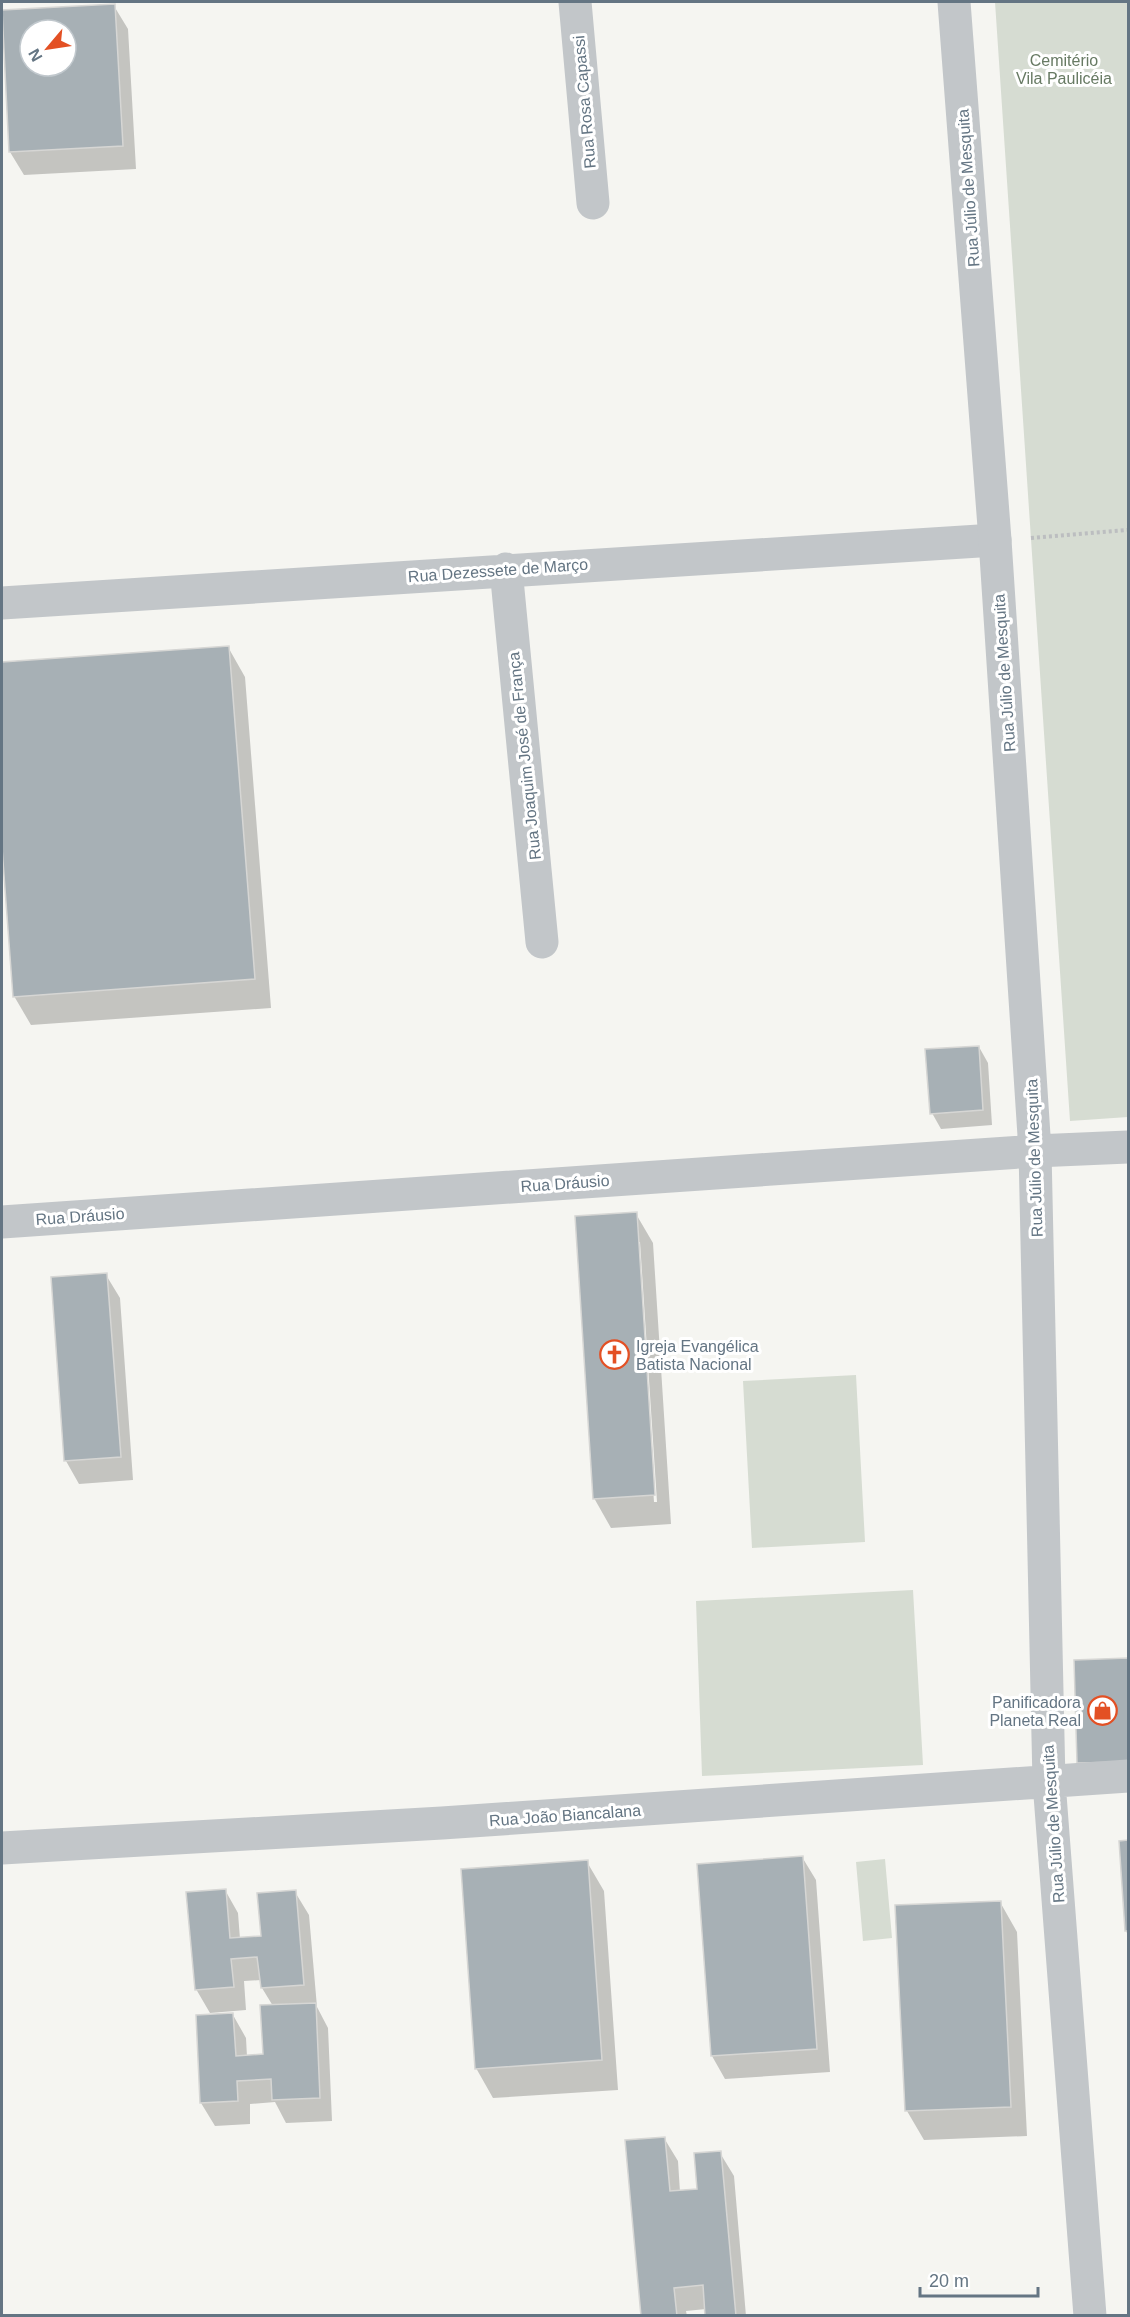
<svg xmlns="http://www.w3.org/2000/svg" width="1130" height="2317" font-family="Arial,sans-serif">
<rect width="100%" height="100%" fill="#f5f5f1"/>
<!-- green -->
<path fill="#d6dcd2" d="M995,2H1128V1117L1070,1121Z
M856,1375L865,1542L752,1548L743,1381Z
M913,1590L923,1765L702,1776L696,1601Z
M885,1859L892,1938L863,1941L856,1862Z"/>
<!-- shadow -->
<path fill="#0003" fill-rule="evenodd" d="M114,6L128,29L136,169L24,175L10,152L2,12ZM30,30H66V66H30Z
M228,647L245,677L271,1008L31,1025L14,996L2,828V664Z
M979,1047L988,1063L992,1125L941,1129L932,1113Z
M636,1214L653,1243L671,1524L611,1528L594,1498ZM637,1242H640L657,1502H654Z
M106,1275L120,1298L133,1480L79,1484L66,1461Z
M1128,1660V1777L1076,1661Z
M1121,1842H1128V1935L1126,1931Z
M802,1857L816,1880L830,2072L725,2079L712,2056Z
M587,1862L604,1891L618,2090L493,2098L476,2068Z
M225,1890L238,1913L240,1939L262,1937L295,1892L309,1915L317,2007L328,2028L332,2121L286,2123L275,2102L250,2104V2124L215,2126L201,2103L233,2015L246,2038L247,2057L264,2056L273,2006L262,1988L261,1980L244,1981L246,2010L210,2013L196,1989Z
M1000,1902L1017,1932L1027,2136L924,2140L907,2111Z
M664,2138L678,2161L680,2192L699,2191L720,2153L734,2176L746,2316H707L706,2309L686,2311L687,2316H642Z"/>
<!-- building -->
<path fill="#a7b0b5" stroke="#d6d6d4" stroke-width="1.5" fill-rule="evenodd" d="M115,4L123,146L9,152L2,10ZM30,30H66V66H30Z
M229,646L255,979L13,997L2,848V662Z
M979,1046L983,1110L930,1114L925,1049Z
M637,1212L655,1495L593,1499L575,1216Z
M107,1273L121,1457L64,1461L51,1277Z
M1128,1658V1762L1077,1763L1074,1660Z
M1128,1840V1931H1125L1119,1841Z
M803,1856L817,2049L711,2056L697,1864Z
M588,1860L602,2060L475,2069L461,1869Z
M226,1889L230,1938L261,1936L257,1893L296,1890L304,1985L261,1988L257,1957L231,1959L234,1987L195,1990L186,1892Z
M1001,1901L1011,2107L905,2111L895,1905Z
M316,2003L320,2098L272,2100L271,2079L237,2081L238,2101L200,2103L196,2015L233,2013L236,2056L263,2054L260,2005Z
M665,2137L670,2191L697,2189L694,2153L721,2151L736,2316H705L703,2285L674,2288L677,2316H641L625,2140Z"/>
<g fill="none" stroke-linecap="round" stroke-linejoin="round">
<!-- path -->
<path stroke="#bcbec0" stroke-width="4" stroke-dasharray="3 3" stroke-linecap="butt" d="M1031,538L1128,530"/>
<!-- minor -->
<path stroke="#c2c6c9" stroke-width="33" d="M575,2L593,203
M506,569L542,942
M2,603L995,540
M1035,1151L1049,1782L1090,2316
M2,1848L442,1823L1128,1776"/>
<!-- tertiary -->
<path stroke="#c2c6c9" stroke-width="33" d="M954,2L995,540L1035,1151
M2,1222L1035,1151L1128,1147"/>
</g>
<!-- icons -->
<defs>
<symbol id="church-ring" viewBox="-11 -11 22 22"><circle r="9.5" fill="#fff" stroke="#e35024" stroke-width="1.5"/><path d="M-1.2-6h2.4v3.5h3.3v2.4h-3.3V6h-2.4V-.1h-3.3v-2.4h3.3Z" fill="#e35024"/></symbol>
<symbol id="shop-ring" viewBox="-11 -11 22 22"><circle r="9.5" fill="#fff" stroke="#e35024" stroke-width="1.5"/><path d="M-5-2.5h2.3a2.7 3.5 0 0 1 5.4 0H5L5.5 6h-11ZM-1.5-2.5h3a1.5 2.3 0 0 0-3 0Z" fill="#e35024"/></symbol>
</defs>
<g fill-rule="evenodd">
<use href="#church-ring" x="598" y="1338" width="33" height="33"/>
<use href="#shop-ring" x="1086" y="1694" width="33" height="33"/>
</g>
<g text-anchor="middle" stroke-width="6" stroke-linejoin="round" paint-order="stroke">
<!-- park labels -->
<g font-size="16" fill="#677a63" stroke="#fff">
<text x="1064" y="66">Cemitério<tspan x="1064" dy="18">Vila Paulicéia</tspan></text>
</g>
<!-- street labels -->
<g font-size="16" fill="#647583" stroke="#fff">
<text transform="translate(584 102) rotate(-95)" y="6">Rua Rosa Capassi</text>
<text transform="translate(968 188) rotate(-94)" y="6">Rua Júlio de Mesquita</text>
<text transform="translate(498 570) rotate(-4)" y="6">Rua Dezessete de Março</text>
<text transform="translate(1004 673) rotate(-94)" y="6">Rua Júlio de Mesquita</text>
<text transform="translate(524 756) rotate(-96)" y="6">Rua Joaquim José de França</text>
<text transform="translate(1034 1158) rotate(-92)" y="6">Rua Júlio de Mesquita</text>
<text transform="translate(565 1183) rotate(-4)" y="6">Rua Dráusio</text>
<text transform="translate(80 1216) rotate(-4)" y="6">Rua Dráusio</text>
<text transform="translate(565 1815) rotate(-4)" y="6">Rua João Biancalana</text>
<text transform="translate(1053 1824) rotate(-94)" y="6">Rua Júlio de Mesquita</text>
</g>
<!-- poi labels -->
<g font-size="16" fill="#647583" stroke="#fff" text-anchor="start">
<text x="636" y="1352">Igreja Evangélica<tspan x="636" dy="18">Batista Nacional</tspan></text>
<text x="1081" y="1708" text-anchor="end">Panificadora<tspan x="1081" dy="18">Planeta Real</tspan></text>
</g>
</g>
<!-- border -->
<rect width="1130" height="2317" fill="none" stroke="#647583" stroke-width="6"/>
<!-- north arrow -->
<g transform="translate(48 48) rotate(241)"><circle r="28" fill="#ffffff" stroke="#c1c8cd" stroke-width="1.5"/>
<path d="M0-4.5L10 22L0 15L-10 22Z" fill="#e35024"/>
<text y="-9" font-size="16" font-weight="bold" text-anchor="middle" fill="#647583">N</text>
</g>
<!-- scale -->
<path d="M920 2287v9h118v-9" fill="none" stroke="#647583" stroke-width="3"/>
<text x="929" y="2287" font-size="18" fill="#647583" stroke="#ffffff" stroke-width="4.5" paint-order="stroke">20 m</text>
</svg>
